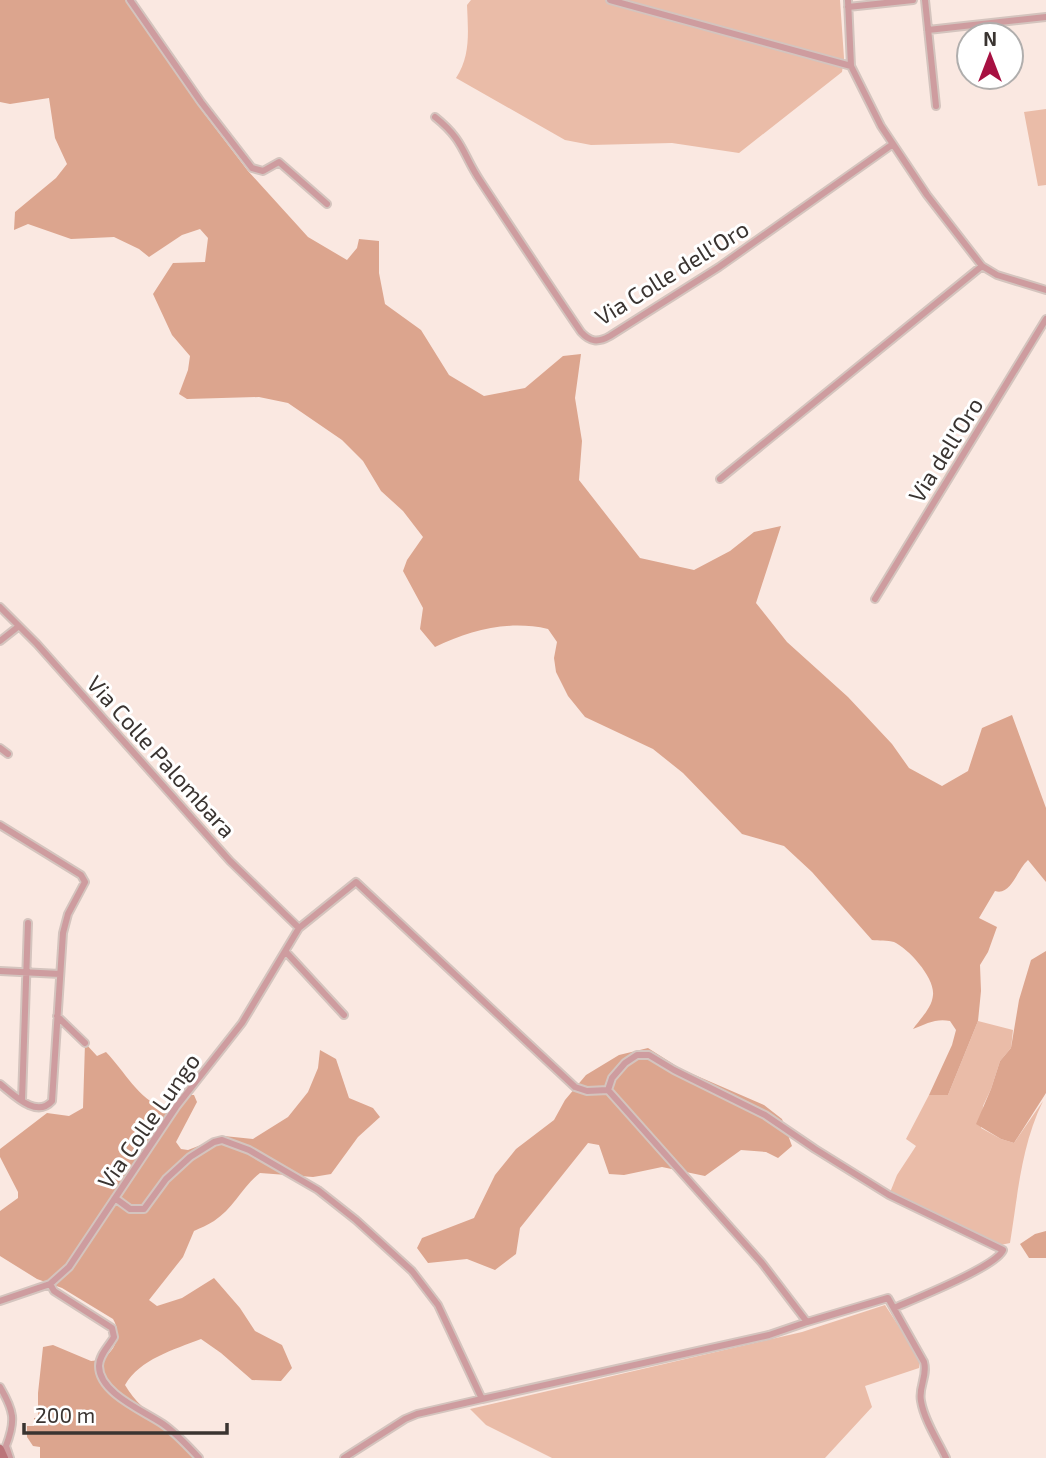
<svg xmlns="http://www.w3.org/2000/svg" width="1046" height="1458" font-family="'Exo 2',sans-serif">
<rect width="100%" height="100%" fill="#fae8e1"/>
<!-- green -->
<path fill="#eabca8" d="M471,0H840L844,58L842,72L739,153L672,143L591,145L565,140L456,78C471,56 468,30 467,5Z
M1046,109V185L1038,186L1024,112Z
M978,1021L1013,1030L1011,1048L1000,1061L991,1089L983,1106L981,1128L1001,1139L1014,1143L1043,1101C1021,1146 1018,1194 1010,1243L996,1246L889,1195L897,1175L916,1146L906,1139L929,1095H948Z
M885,1305L920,1359L919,1368L865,1386L872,1407L825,1458H552L486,1425L470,1409L802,1332Z"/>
<!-- forest -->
<path fill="#dca58e" d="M0,0H134L203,112L248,171L308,237L347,260L357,248L359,239L379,241V273L385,304L421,330L449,375L484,396L525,388L563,356L581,354L575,398L582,441L579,480L640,558L694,570L730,551L754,532L781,526L756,603L787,642L848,697L892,744L909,768L942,786L968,771L982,728L1012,715L1046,808V882L1028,860C1016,871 1011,896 995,891L979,918L997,927L988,952L980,965L981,991L978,1021L948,1095H929L952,1045L956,1030L950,1021C936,1018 926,1024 913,1029C920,1019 932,1008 933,995C935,978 909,949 894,942C888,940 878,941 872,940L812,872L784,846L742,834L683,773L653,749L585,717L568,696L556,672L554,658L557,642L548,629C508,620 471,630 435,647L420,629L423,608L403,571L407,560L423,537L403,511L381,491L363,461L342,440L288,403L259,397L187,399L179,394L188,370L190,356L172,335L153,294L173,263L205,262L208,238L200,229L182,235L149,257L139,249L114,237L71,239L28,224L14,230L15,212L56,178L67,164L55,138L49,98L10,104L0,102Z
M1046,951V1093L1014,1143L1001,1139L976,1124L991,1089L1000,1061L1011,1048L1019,1000L1031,960Z
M85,1043L97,1056L106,1052C125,1072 138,1098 164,1109L181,1095H194L197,1102L176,1142L181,1149L188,1150L224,1136L253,1139L288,1117L308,1092L318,1068L320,1050L336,1059L349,1098L373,1108L380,1117L358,1137L331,1174L313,1177L260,1173C243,1186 233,1209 214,1221C208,1225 200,1228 194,1231L183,1257L149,1300L157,1306L182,1298L214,1278L240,1308L255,1331L282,1345L292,1368L281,1381L252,1380L221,1353L201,1339C173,1350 140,1359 125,1385C135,1402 147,1411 163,1424C176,1434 187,1447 199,1458H40V1447L33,1446L27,1437V1426H34V1418H38V1393L43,1347L53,1345L91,1361C112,1361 124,1336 113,1319L62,1288L37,1279L0,1256V1211L18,1198V1192L0,1157V1149L47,1113L69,1116L83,1108Z
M648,1048L681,1069L764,1105L782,1119L792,1146L778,1158L766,1152L741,1150L705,1176L662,1167L624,1175L609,1174L599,1145L588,1143L520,1228L516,1254L495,1270L467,1259L428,1263L417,1248L422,1238L474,1218L495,1175L516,1149L554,1120L565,1100L586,1075L619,1055Z
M1046,1231V1258H1029L1020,1244L1035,1234Z"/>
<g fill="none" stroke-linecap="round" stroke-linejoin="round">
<defs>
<path id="street" d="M130,0L201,102L252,168L263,171L279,162L327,204
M610,0L851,66
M848,0L851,66L881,126L927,195L982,266L997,275L1046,290
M925,0L936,106
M848,7L913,0
M928,30L1046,17
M435,117C465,141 462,154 481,182C514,232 547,282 581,332C590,342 598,343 610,336L719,267L893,144
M720,479L982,266
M875,599L1046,319
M0,607L37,644L230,861L299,928
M0,641L19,626
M0,748L8,754
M0,825L81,875L85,882L68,914L63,933L52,1101C36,1119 13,1094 0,1084
M286,952L344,1015
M0,971L60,974
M57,1016L85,1043
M608,1090L612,1078L625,1063L637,1055H649L674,1070L765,1115L815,1149L889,1195L1003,1250C996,1267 915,1299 894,1308
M22,1100L28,923
M115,1198L130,1209H144L166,1179L190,1157L214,1142L222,1140L249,1150L318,1190L356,1220L412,1271L438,1305L482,1399L769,1335L807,1322
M50,1284L54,1291L112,1328L114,1337C109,1346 99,1355 99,1366C99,1393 144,1411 163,1424C176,1433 188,1446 199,1458
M0,1301L50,1284L69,1267L176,1107L242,1023L299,928L356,882L575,1087L587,1091L608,1090L762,1263L807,1322L888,1298L924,1362C928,1376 918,1387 921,1401C924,1420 938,1441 946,1458
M0,1387C14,1411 16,1420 6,1446L10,1458
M344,1458L405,1419L417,1414L482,1399"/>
<path id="secondary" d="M0,1449L4,1458"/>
</defs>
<!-- street casing -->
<use href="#street" stroke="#d4c4be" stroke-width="10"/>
<!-- secondary casing -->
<use href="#secondary" stroke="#d4c4be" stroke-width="11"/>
<!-- street -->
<use href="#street" stroke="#ce9c9f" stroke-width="6"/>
<!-- secondary -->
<use href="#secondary" stroke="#bb7479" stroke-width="8"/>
</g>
<g text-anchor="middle" stroke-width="6" stroke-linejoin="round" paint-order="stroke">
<!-- street labels -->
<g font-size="23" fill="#3a3431" stroke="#fff">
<text transform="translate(672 273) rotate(-32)" y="8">Via Colle dell'Oro</text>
<text transform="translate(946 450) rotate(-58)" y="8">Via dell'Oro</text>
<text transform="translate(161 757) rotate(48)" y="8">Via Colle Palombara</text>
<text transform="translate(149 1121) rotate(-55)" y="8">Via Colle Lungo</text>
</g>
</g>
<!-- north arrow -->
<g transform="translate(990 56)"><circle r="33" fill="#ffffff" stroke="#b0aead" stroke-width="2"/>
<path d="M0-5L12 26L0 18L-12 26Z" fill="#a71142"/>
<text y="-10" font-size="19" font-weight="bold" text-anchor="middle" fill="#3a3431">N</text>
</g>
<!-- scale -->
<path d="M24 1423v10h203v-10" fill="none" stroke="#3a3431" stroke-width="3.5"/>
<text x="35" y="1423" font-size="21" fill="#3a3431" stroke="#ffffff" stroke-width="5" paint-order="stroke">200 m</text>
</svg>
